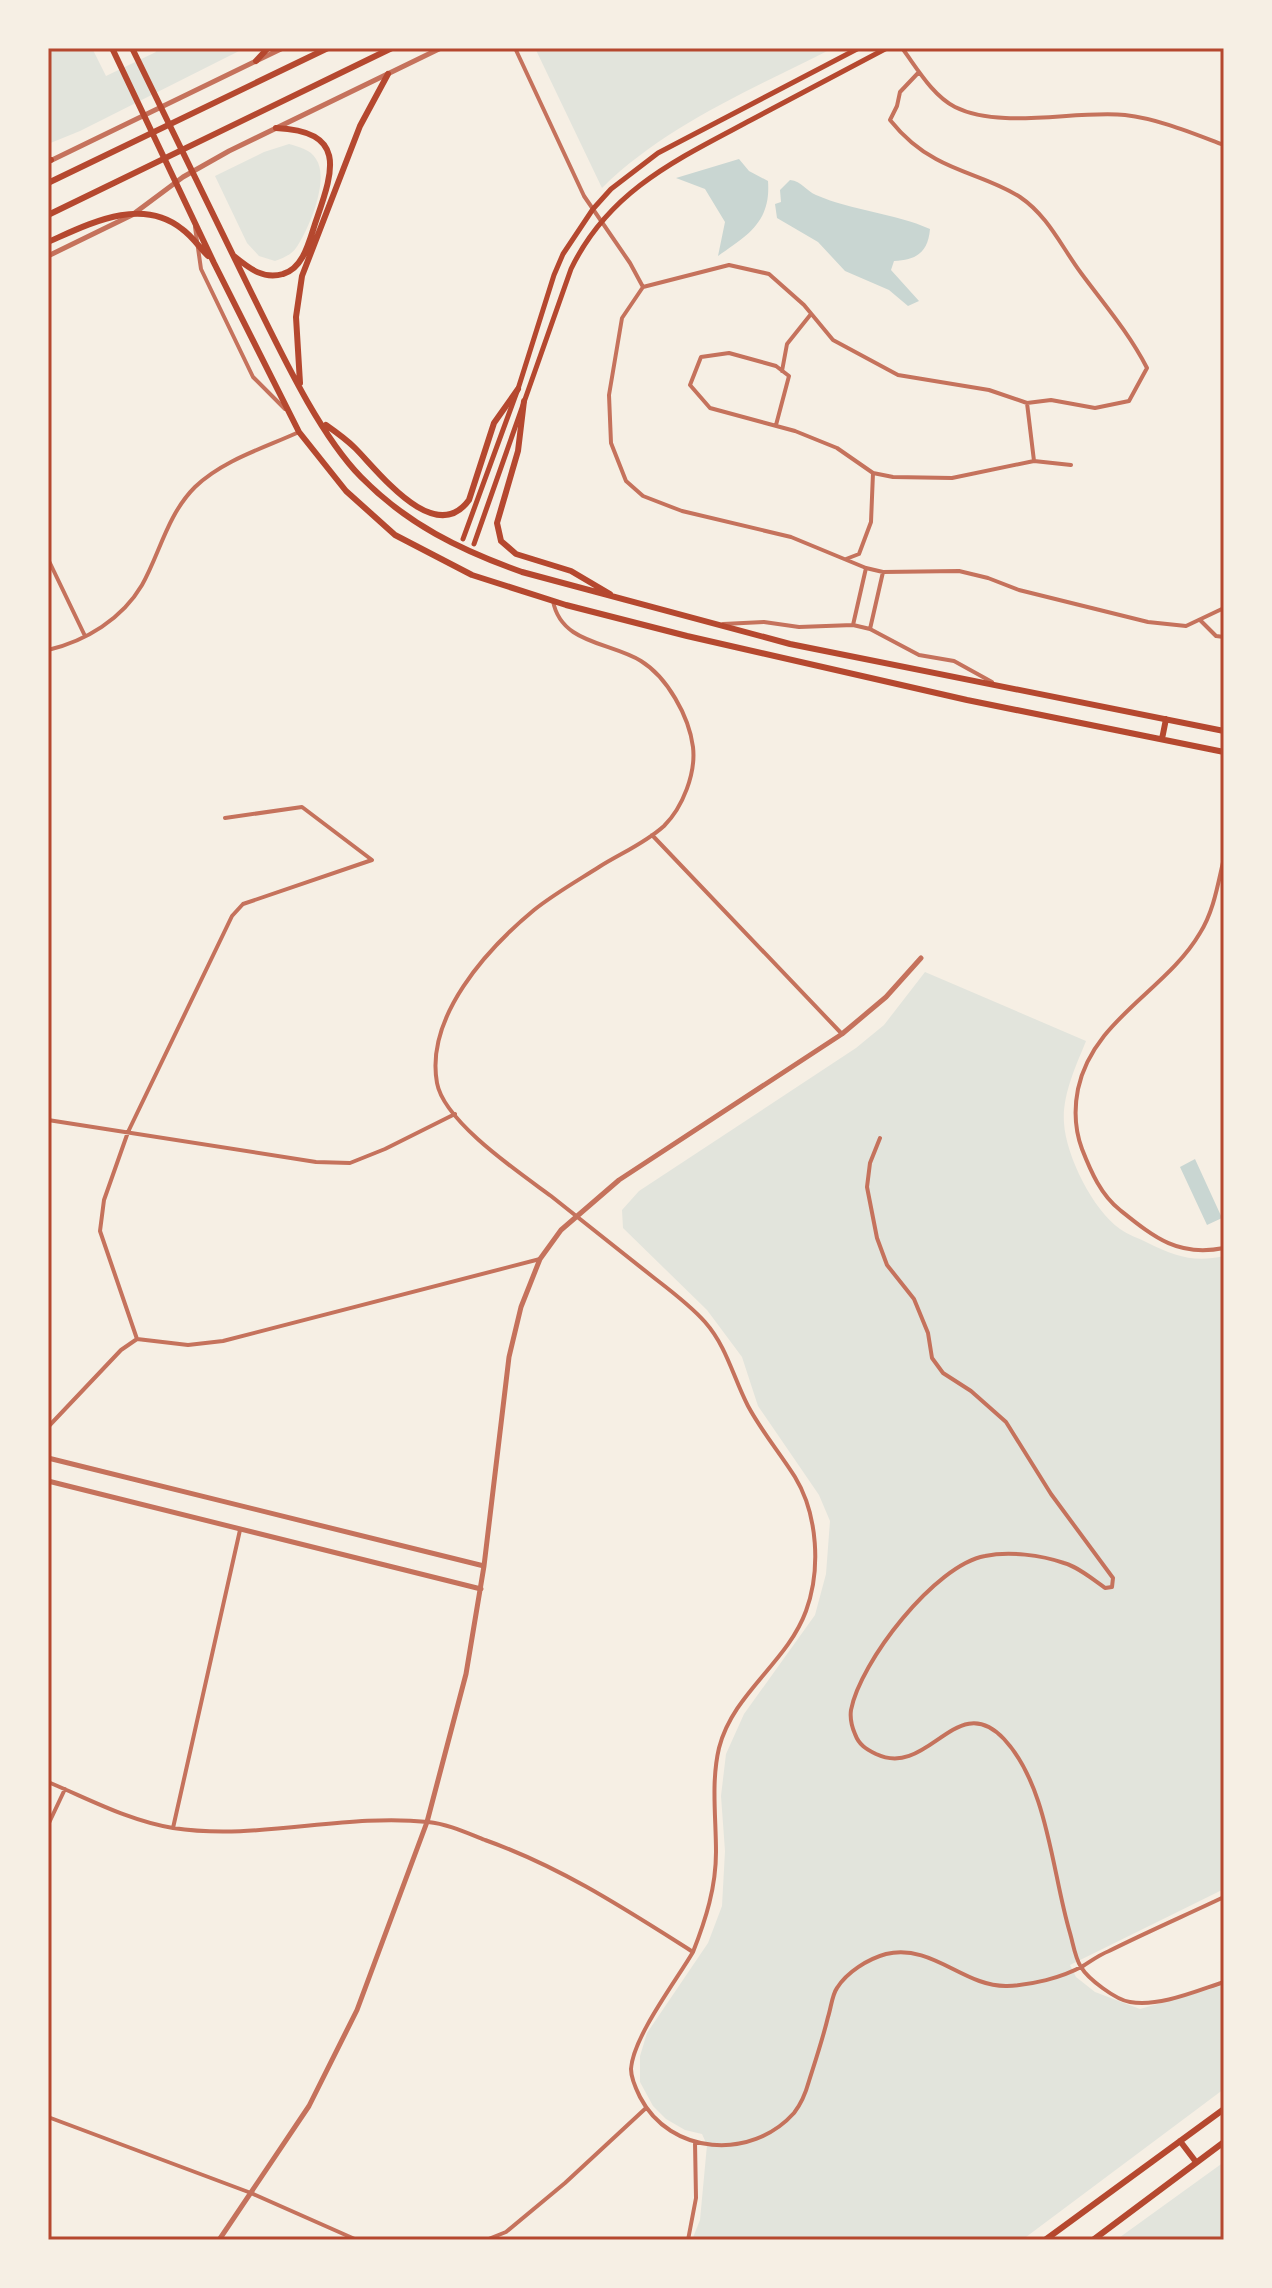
<svg xmlns="http://www.w3.org/2000/svg" width="1272" height="2288" font-family="'Source Serif 4',serif">
<rect width="100%" height="100%" fill="#f6efe4"/>
<!-- green -->
<path fill="#e2e4dc" d="M48,48H92L106,76L156,52L154,48H245L80,131L48,144Z
M535,48H833C753,89 666,125 602,188Z
M289,144C299,147 310,149 316,159C330,179 309,229 296,248C291,255 283,258 275,261L259,256L247,243L215,176L264,152Z
M925,972L1086,1041C1076,1066 1062,1095 1064,1123C1066,1156 1093,1210 1120,1229C1128,1235 1139,1238 1148,1243C1175,1256 1194,1263 1224,1256V1889L1070,1965L1076,1977L1095,1992L1140,2009L1224,1985V2089L1022,2240H692L700,2220L707,2145L702,2134L685,2130L666,2119L653,2106L640,2082V2056L647,2033L708,1943L722,1906L725,1851L721,1796L726,1754L744,1714L815,1615L826,1574L830,1521L819,1495L758,1406L742,1357L707,1310L623,1228L622,1210L639,1191L856,1048L884,1025Z
M1224,2162V2240H1116Z"/>
<!-- water -->
<path fill="#c9d6d2" d="M739,159L749,171L768,181C771,222 748,235 718,256L725,222L705,189L676,178Z
M790,180C802,181 806,191 816,195C853,211 894,213 930,229C928,252 917,260 894,261L891,270L919,301L908,306L889,290L845,271L818,242L777,218L775,204L781,202L780,190Z
M1195,1159L1222,1218L1207,1225L1180,1167Z"/>
<g fill="none" stroke-linecap="round" stroke-linejoin="round">
<!-- minor -->
<path stroke="#c5725c" stroke-width="4" d="M515,48L584,196L630,263L643,287L622,318L609,395L611,443L626,481L643,496L682,511L791,537L866,568L883,572L959,571L988,578L1019,590L1148,622L1186,626L1224,608
M902,48C917,68 932,95 955,107C1001,130 1074,110 1125,115C1159,119 1192,133 1224,145
M195,227L201,269L253,377L285,409
M643,287L729,265L769,274L804,305L833,340L898,375L989,390L1027,403L1051,400L1095,408L1129,401L1147,368C1129,333 1104,304 1081,273C1061,246 1048,216 1020,197C994,180 963,174 936,159C919,150 902,135 890,120L897,106L900,92L919,72
M782,371L787,344L811,314
M776,425L789,376L776,366L729,353L701,357L690,385L710,408L795,431L837,448L873,473L893,477L952,478L1034,461L1027,403
M1034,461L1071,465
M48,559L85,636
M846,559L859,554L871,522L873,473
M1200,620L1216,636L1224,637
M723,624L764,622L799,627L853,625L870,629L919,655L954,661L992,682
M853,625L866,568
M870,629L883,572
M48,650C86,641 122,619 142,585C160,553 167,515 195,487C223,460 264,448 299,432
M652,835L842,1034
M1224,858C1218,883 1214,911 1200,933C1166,991 1093,1019 1078,1089C1074,1109 1075,1130 1082,1149C1091,1172 1101,1195 1120,1210C1155,1238 1178,1257 1224,1248
M48,1120L316,1162L350,1163L385,1149L455,1114
M880,1138L870,1163L867,1187L877,1238L887,1265L914,1299L928,1333L932,1358L943,1373L971,1391L1006,1422L1051,1494L1113,1578L1112,1587L1105,1588C1093,1579 1078,1567 1064,1563C1041,1555 1009,1551 985,1556C935,1565 860,1662 851,1710C850,1717 852,1727 855,1734C859,1745 866,1749 876,1754C929,1779 956,1688 1004,1739C1048,1786 1052,1873 1070,1933C1073,1943 1075,1958 1081,1967C1088,1979 1116,2000 1130,2002C1160,2007 1196,1991 1224,1982
M137,1339L100,1231L104,1200L128,1132L232,916L243,904L372,860L302,807L225,818
M48,1427L121,1350L137,1339L188,1345L223,1341L540,1259
M48,1782C89,1799 129,1821 173,1828C258,1841 343,1813 428,1822C448,1824 467,1833 485,1840C561,1867 625,1909 693,1952C706,1919 716,1887 716,1852C716,1817 711,1782 719,1748C733,1693 787,1663 806,1611C821,1570 818,1515 795,1477C780,1453 762,1432 748,1406C733,1377 727,1347 705,1322C690,1305 671,1291 653,1277C619,1250 585,1223 551,1196C520,1173 444,1122 437,1083C425,1017 487,949 534,910C554,894 577,881 599,867C621,853 644,844 664,826C683,807 696,773 693,747C689,716 667,677 641,661C610,642 561,644 553,601
M48,1825L65,1789
M173,1828L240,1530
M693,1952C676,1981 633,2037 631,2069C631,2079 636,2089 640,2097C670,2155 751,2161 794,2113C801,2104 806,2092 809,2081C816,2059 823,2038 828,2017C831,2008 832,1995 837,1988C847,1972 868,1959 886,1954C932,1943 964,1987 1007,1986C1032,1985 1061,1978 1083,1966C1091,1961 1099,1955 1109,1951C1147,1932 1186,1915 1224,1897
M48,2117L251,2193L357,2240
M486,2240L506,2232L565,2183L646,2108
M688,2240L696,2198L695,2142"/>
<!-- tertiary -->
<path stroke="#c5725c" stroke-width="5" d="M50,161L283,48
M48,256L132,215L183,177L229,151L441,48
M48,1458L484,1566
M48,1481L481,1589
M219,2240L309,2106L357,2010L427,1822L466,1674L484,1566L509,1357L521,1307L540,1259L561,1230L619,1180L842,1034L886,997L921,958"/>
<!-- secondary -->
<path stroke="#b5482f" stroke-width="5" d="M463,539L518,389L554,275L563,254L593,209L611,189L658,153L859,48
M474,544L571,269C609,190 678,159 751,120C797,96 842,72 887,48"/>
<!-- primary -->
<path stroke="#b5482f" stroke-width="6" d="M112,48L214,263L299,432L346,491L395,535L472,575L566,605L687,636L967,700L1224,752
M132,48C172,130 212,212 252,294C280,350 318,433 361,477C407,524 460,550 522,572L790,644L1224,731
M256,61L268,48
M48,161L51,160
M48,242C89,224 141,196 182,229C192,236 200,248 208,256
M234,256C249,268 263,280 283,274C305,268 310,237 317,218C334,169 346,131 276,128
M300,383L296,317L302,276L360,126L388,74
M524,401L518,451L497,523L501,541L516,554L571,571L610,594
M326,425C336,432 346,439 355,448C379,472 435,547 469,500L494,423L518,389
M1162,739L1166,719
M1180,2141L1196,2162
M1045,2240L1224,2109
M1093,2240L1224,2142"/>
<!-- trunk -->
<path stroke="#b5482f" stroke-width="6" d="M48,183L328,48
M48,215L392,48"/>
</g>
<!-- border -->
<rect width="1272" height="2288" fill="none" stroke="#f6efe4" stroke-width="100"/>
<rect x="50" y="50" width="1172" height="2188" fill="none" stroke="#b5482f" stroke-width="3"/>
</svg>
